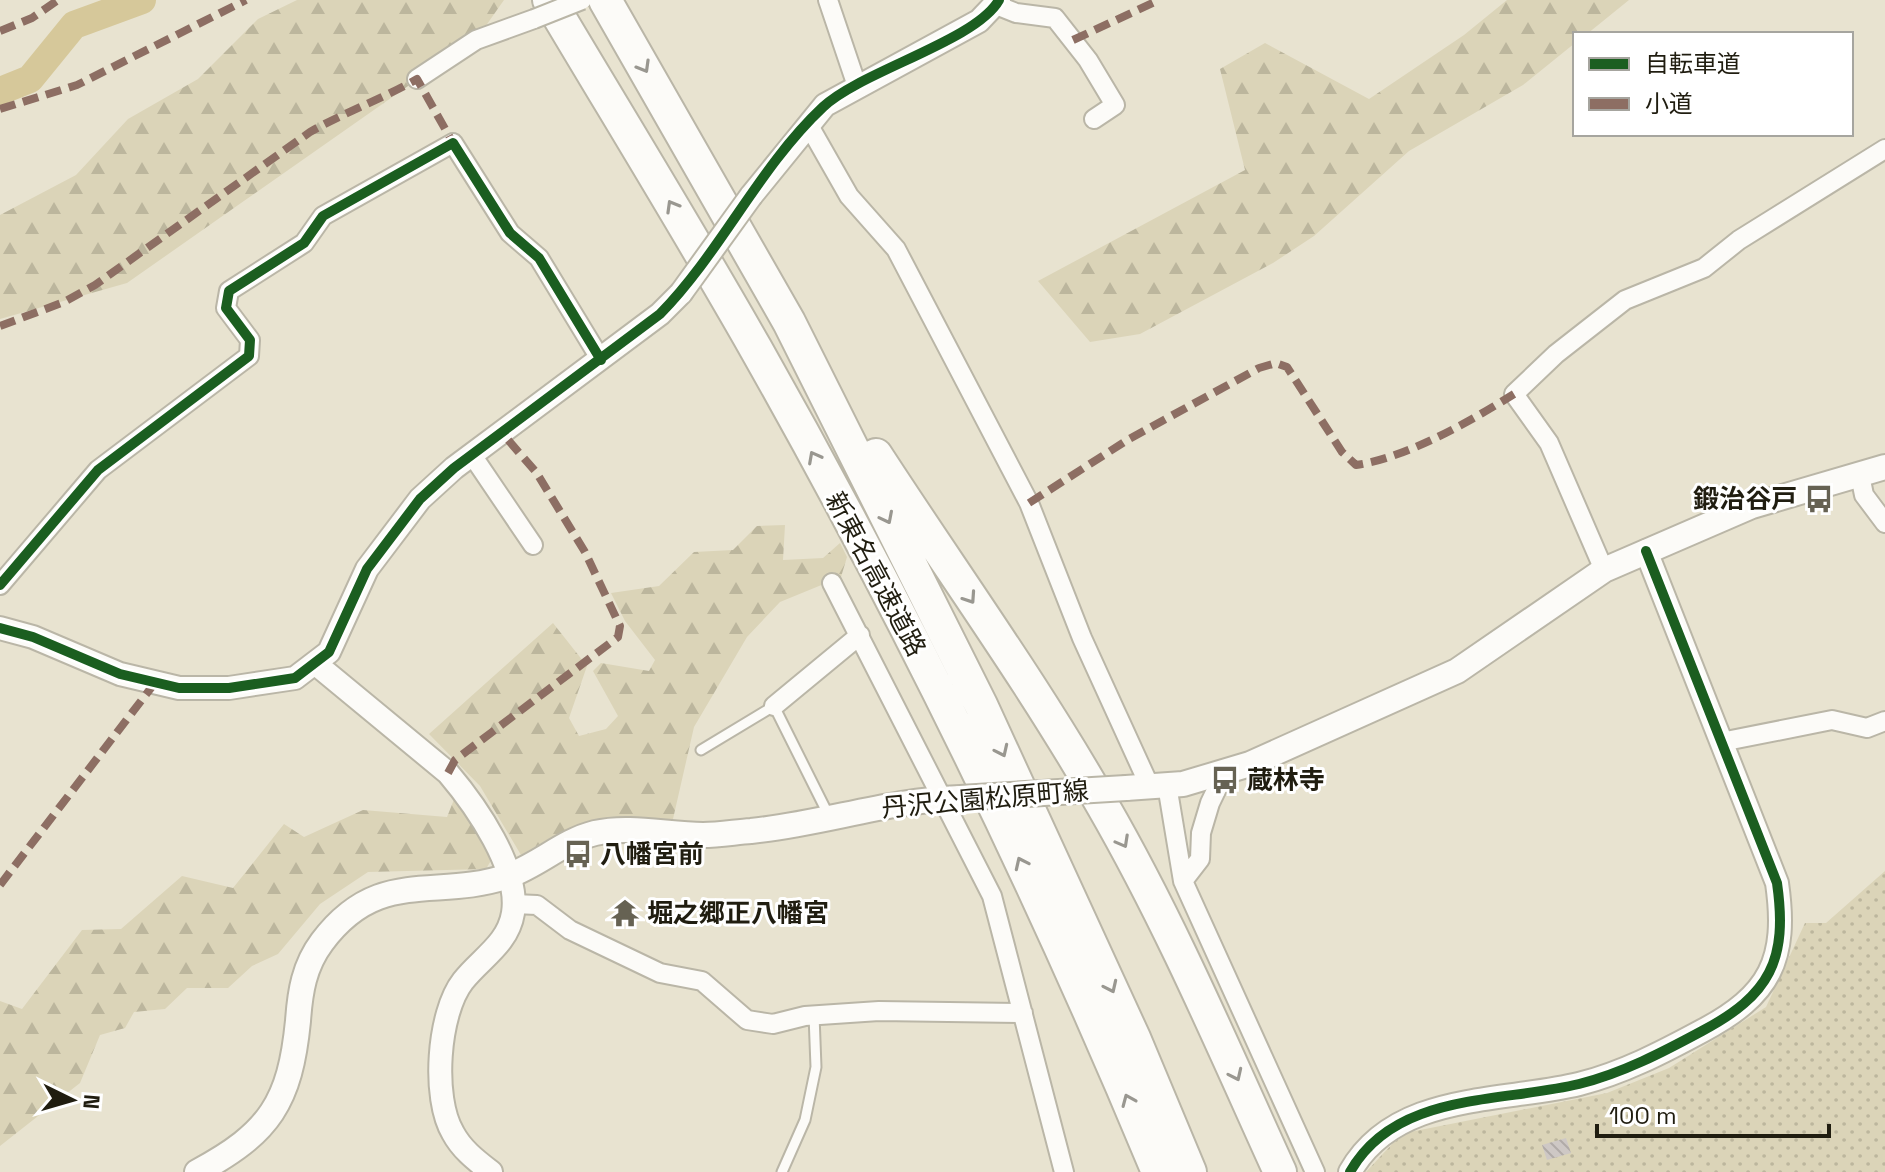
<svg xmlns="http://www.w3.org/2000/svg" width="1885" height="1172" font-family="'Space Grotesk','Noto Sans JP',sans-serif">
<defs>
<pattern id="forest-firs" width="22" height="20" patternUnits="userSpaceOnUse" patternTransform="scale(2)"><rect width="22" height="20" fill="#dbd4b8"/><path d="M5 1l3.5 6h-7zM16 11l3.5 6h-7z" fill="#bcb69d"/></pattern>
<pattern id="park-dots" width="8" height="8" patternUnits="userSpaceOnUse" patternTransform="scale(2)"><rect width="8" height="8" fill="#dbd4b8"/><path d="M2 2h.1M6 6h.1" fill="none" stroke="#bcb69d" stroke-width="1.8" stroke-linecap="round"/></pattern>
<pattern id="building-back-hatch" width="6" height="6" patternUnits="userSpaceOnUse" patternTransform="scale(2)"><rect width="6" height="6" fill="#cec8c5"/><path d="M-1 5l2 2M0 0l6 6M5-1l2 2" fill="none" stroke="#b1aba8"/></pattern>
</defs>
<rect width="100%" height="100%" fill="#e8e3d0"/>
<!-- forest -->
<path fill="url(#forest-firs)" d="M297,0H504L478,37L127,283L0,319V215L76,175L128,119L198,79L258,19Z
M1507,0H1629L1587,34H1575V43L1523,85L1409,151L1314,236L1273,263L1140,334L1090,342L1038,281L1245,170L1220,69L1265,43L1369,99L1464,35Z
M785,525L783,560L823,558L840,543L847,557L841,577L780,602L747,637L694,727L673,819H599L552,837L521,855L480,786L429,734L553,623L587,666L569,718L579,736L606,729L618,716L593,671L601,663L649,671L655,660L625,621L611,593L659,586L694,552L733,550L757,526Z
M455,797L493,857L486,869L368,872L320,904L278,954L252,966L228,988H187L165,1009L134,1012L125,1028L100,1035L80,1083L0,1146V1001L22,1009L82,930L121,929L182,876L233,888L284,824L304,837L363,810L447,817Z"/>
<!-- park -->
<path fill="url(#park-dots)" d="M1885,871V1172H1366L1393,1143L1410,1132L1607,1093L1669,1068L1766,1007L1805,923H1826Z"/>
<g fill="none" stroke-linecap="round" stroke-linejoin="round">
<!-- river -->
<path stroke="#d6c89a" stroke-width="28" d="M0,91L30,79L74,25L142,0"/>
</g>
<!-- building -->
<path fill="url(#building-back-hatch)" d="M1566,1138L1571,1153L1547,1160L1542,1145Z"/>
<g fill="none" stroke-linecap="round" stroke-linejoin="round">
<defs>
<path id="service" d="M701,750L774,706L829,816
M782,1172L805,1120L816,1067L814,1015"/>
<path id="minor" d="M828,0L857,86
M996,5L1016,13L1055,18L1088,60L1115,105L1094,119
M417,79L476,40L534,19
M808,124L849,196L896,249L1029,503L1082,638L1150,787
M472,455L533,545
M1860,475L1864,495L1885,523
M1604,570L1549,443L1514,394L1556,354L1625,300L1704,268L1739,240L1885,149
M832,583L992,896L1064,1172
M0,585L98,470L249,356L250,340L226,308L229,291L304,243L323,216L453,143L510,233L539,258L601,360
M774,706L860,635
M1721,742L1832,720L1867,728L1885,721
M1167,785L1183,881L1315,1172
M1183,881L1200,859L1201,833L1210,803L1224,774
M514,904L537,905L570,930L660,973L702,981L747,1020L773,1024L805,1016L879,1011L1023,1013"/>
<path id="tertiary" d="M751,196L825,105L979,21L999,0
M0,628L33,637L120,674L179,688H229L295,678L329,652L367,569L420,499L454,468L660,314L681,293
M316,664L448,773C476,806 520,869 513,913C508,944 481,958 463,981C438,1013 432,1098 453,1133C462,1150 477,1161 491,1172
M1350,1172C1395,1092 1500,1103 1579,1084C1623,1073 1663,1052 1702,1031C1770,995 1788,960 1777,883L1646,551"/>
<path id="secondary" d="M1126,788L1183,784L1250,764L1457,671L1604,570L1752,506L1885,467
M197,1172C270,1133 290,1102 298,1021C300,992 304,966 322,942C379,866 436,901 508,876C539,865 563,841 595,833C630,825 668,835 703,835C719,835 736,832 751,831C822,824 889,800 960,798"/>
<path id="motorway" d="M549,0C618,116 689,231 756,349C906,614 1041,890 1158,1172
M605,0L789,322L981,705L1134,1038L1190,1172
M876,455C952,572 1034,685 1103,806C1171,924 1224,1049 1280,1172"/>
</defs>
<!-- service casing -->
<use href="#service" stroke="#bab6a7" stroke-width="13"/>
<!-- minor casing -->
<use href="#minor" stroke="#bab6a7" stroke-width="22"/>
<!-- tertiary casing -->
<use href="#tertiary" stroke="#bab6a7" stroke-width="26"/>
<!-- secondary casing -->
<use href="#secondary" stroke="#bab6a7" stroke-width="28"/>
<!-- motorway casing -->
<use href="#motorway" stroke="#bab6a7" stroke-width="36"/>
<!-- service -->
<use href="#service" stroke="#fcfbf8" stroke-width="9"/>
<!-- minor -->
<use href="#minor" stroke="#fcfbf8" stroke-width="18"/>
<!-- tertiary -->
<use href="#tertiary" stroke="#fcfbf8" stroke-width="22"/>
<!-- secondary -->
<use href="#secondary" stroke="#fcfbf8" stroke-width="24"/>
<!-- motorway -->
<use href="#motorway" stroke="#fcfbf8" stroke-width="32"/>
<defs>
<path id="minor-bridge" d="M534,19L582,0"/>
<path id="tertiary-bridge" d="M681,293L751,196"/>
<path id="secondary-bridge" d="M960,798L1126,788"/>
</defs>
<!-- minor-bridge casing -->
<use href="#minor-bridge" stroke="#bab6a7" stroke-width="22" stroke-linecap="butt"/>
<!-- tertiary-bridge casing -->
<use href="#tertiary-bridge" stroke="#bab6a7" stroke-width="26" stroke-linecap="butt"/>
<!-- secondary-bridge casing -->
<use href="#secondary-bridge" stroke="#bab6a7" stroke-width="28" stroke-linecap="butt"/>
<!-- minor-bridge -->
<use href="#minor-bridge" stroke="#fcfbf8" stroke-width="18"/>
<!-- tertiary-bridge -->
<use href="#tertiary-bridge" stroke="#fcfbf8" stroke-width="22"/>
<!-- secondary-bridge -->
<use href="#secondary-bridge" stroke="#fcfbf8" stroke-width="24"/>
<!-- quiet -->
<path stroke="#8d6e63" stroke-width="8" stroke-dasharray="16 8" stroke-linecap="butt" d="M0,31L32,18L58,0
M1073,40L1159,0
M0,109L77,85L246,0
M0,326L64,302L95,285L310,132C345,112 382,99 417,79L453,143
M1029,503L1129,439L1259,368L1276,363L1287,367L1342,452L1356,465C1406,458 1471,421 1514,394
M448,773L455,760L618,637L620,626L585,552L536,472L502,433
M0,885L154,684"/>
<defs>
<path id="cycleway" d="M0,585L98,470L249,356L250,340L226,308L229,291L304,243L323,216L453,143L510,233L539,258L601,360
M0,628L33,637L120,674L179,688H229L295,678L329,652L367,569L420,499L454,468L660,314C721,252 759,167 823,107C861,71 976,41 999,0
M1350,1172C1395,1092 1500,1103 1579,1084C1623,1073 1663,1052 1702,1031C1770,995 1788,960 1777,883L1646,551"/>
</defs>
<!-- cycleway casing -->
<use href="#cycleway" stroke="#fff" stroke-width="15"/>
<!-- cycleway -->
<use href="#cycleway" stroke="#1b5e20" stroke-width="10"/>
</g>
<!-- one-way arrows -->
<defs><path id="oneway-chevron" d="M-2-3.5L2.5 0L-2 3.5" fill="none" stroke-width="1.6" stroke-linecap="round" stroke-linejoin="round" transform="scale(2)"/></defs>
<g stroke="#999790">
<use href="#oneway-chevron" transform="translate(644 67) rotate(60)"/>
<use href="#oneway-chevron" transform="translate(672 206) rotate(-120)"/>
<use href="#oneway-chevron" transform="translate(814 457) rotate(-118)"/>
<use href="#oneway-chevron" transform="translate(887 518) rotate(63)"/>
<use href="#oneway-chevron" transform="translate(970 598) rotate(56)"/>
<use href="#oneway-chevron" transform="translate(1002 751) rotate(65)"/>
<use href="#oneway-chevron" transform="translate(1123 842) rotate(61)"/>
<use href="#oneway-chevron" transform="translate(1021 863) rotate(-115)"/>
<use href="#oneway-chevron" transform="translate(1111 987) rotate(65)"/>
<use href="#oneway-chevron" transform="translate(1236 1075) rotate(65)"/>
<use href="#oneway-chevron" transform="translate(1128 1100) rotate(-113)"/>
</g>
<!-- icons -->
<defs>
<symbol id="bus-bare" viewBox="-9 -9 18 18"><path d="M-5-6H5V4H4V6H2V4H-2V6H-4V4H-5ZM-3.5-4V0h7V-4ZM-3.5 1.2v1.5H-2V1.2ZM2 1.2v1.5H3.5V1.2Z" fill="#666253" stroke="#fff" stroke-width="2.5" paint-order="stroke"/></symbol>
<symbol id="temple-bare" viewBox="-9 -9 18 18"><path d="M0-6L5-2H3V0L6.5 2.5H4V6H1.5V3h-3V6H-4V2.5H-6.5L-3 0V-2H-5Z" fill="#666253" stroke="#fff" stroke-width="2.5" paint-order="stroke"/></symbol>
</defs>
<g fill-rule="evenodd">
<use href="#bus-bare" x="1799" y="479" width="40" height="40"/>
<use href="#bus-bare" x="1205" y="760" width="40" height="40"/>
<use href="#bus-bare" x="558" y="834" width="40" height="40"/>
<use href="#temple-bare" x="605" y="893" width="40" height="40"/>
</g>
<g text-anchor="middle" stroke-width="6" stroke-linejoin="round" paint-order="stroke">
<!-- poi labels -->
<g font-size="26" font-weight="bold" fill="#201d10" stroke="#fff" text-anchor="start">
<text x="1797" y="508" text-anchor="end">鍛治谷戸</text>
<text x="1247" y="789">蔵林寺</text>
<text x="600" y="863">八幡宮前</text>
<text x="647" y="922">堀之郷正八幡宮</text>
</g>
<!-- street labels -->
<g font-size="26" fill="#201d10" stroke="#fff">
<text transform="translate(876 574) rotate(62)" y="9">新東名高速道路</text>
<text transform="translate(985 799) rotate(-5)" y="9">丹沢公園松原町線</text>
</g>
</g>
<!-- legend -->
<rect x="1573" y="32" width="280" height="104" fill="#ffffff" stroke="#a6a59f" stroke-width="2"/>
<rect x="1589" y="58" width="40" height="12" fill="#1b5e20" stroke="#a6a59f" stroke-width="2"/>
<text x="1645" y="72" font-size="24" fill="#201d10">自転車道</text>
<rect x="1589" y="98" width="40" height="12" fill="#8d6e63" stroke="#a6a59f" stroke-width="2"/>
<text x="1645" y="112" font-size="24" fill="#201d10">小道</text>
<!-- north arrow -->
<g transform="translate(72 1100) rotate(95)" stroke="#ffffff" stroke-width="6" paint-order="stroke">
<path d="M0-6L14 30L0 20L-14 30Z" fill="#201d10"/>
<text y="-12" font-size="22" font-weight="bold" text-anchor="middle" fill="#201d10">N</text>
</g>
<!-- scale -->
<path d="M1597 1124v12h232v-12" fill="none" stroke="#201d10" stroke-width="4"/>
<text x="1609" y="1124" font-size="24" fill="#201d10" stroke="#ffffff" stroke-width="6" paint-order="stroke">100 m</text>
</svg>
